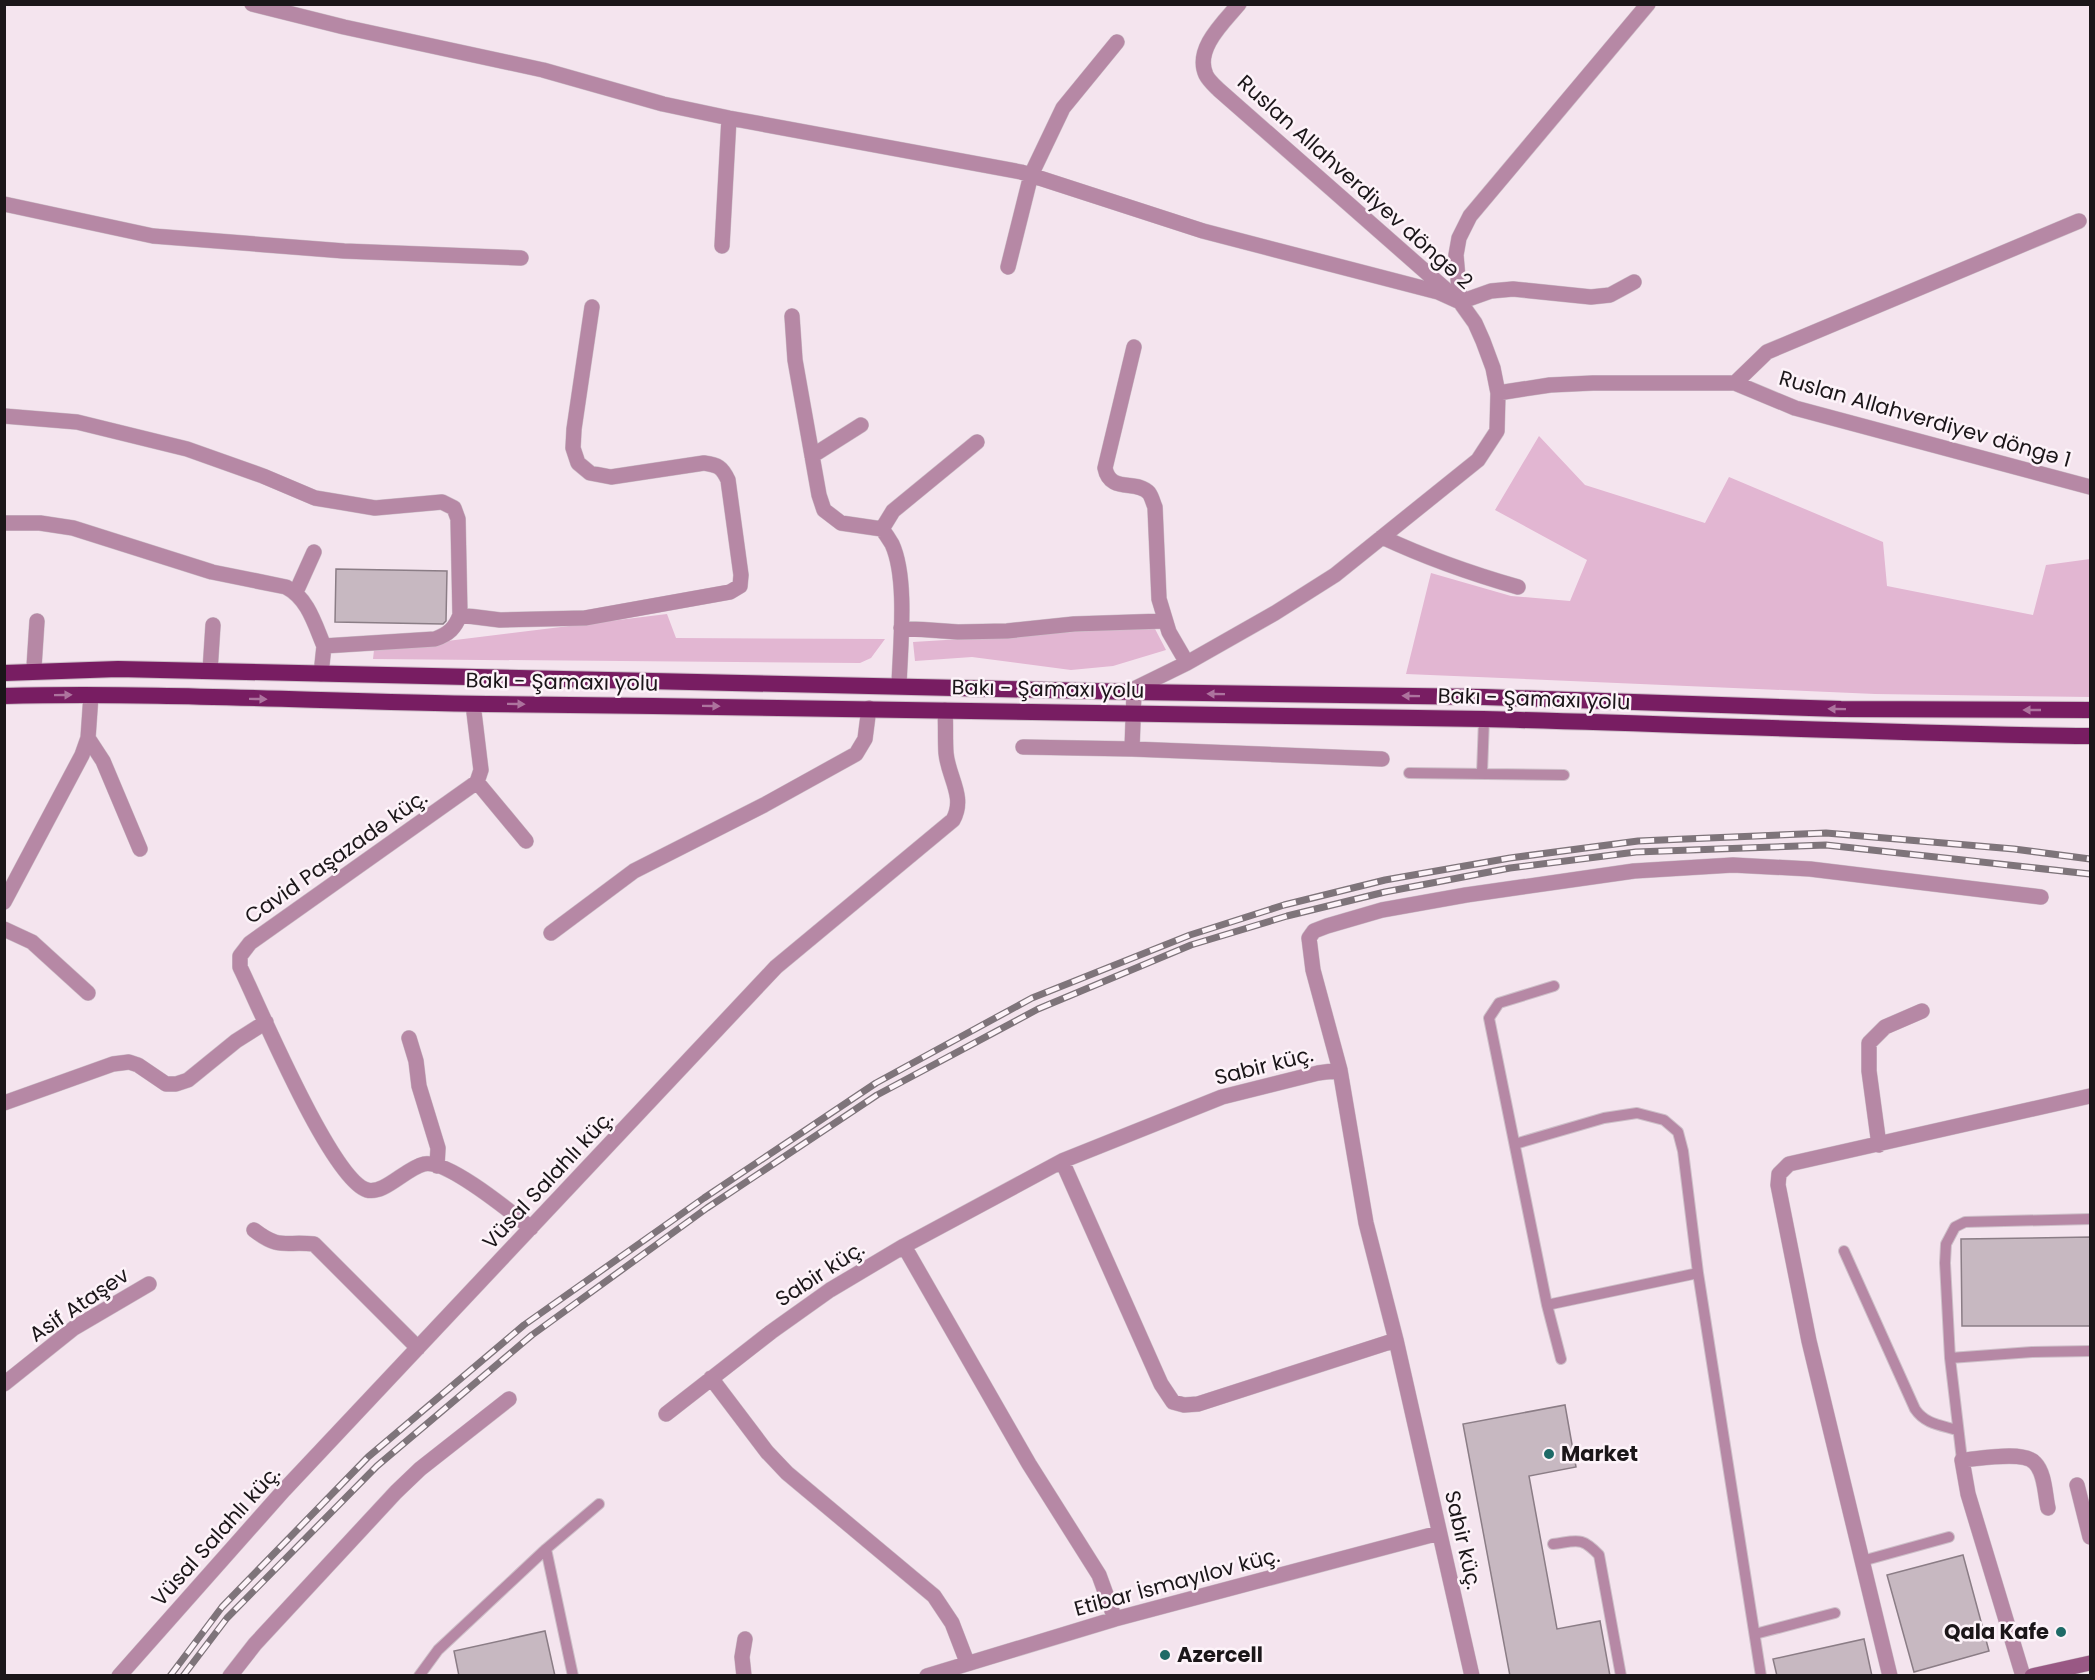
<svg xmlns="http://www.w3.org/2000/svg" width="2095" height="1680" font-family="Poppins,sans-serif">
<rect width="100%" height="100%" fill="#f4e4ee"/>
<!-- green -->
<path fill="#e2b6d2" d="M1539,436L1585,485L1705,523L1729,477L1883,542L1887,586L2033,615L2046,565L2090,559V697L1875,694L1406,674L1431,573L1511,596L1570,601L1587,560L1495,510Z
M667,614L676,638L885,639L871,658L860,663L373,659L374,650Z
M1154,627L1166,650L1113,666L1071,670L972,657L915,661L913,642Z"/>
<!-- building -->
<path fill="#c7b8c1" stroke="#8b7d86" stroke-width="1.5" d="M336,569L447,571L446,621L443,624L335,622Z
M2091,1237V1326H1962L1961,1239Z
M1565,1405L1576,1467L1529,1476L1557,1629L1600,1621L1610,1676H1510L1463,1424Z
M1963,1555L1989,1651L1914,1672L1887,1575Z
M545,1631L555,1676H459L454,1651Z
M1864,1639L1872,1676H1777L1773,1659Z"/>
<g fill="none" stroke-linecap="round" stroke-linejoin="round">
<defs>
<path id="service" d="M1409,773L1564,775
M1482,774L1484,719
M1554,986L1499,1003L1489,1018L1547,1305L1561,1359
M1515,1144L1604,1118L1637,1113L1664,1120L1678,1132L1683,1151L1698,1273L1761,1676
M1844,1251L1915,1409C1925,1424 1940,1425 1957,1430
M1547,1305L1698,1273
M1950,1358L2032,1352L2090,1351
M1962,1460L1950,1358L1945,1263L1946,1244L1955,1227L1965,1222L2090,1219
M1553,1544C1577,1541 1581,1536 1599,1555L1621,1676
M546,1549L573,1676
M1862,1561L1949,1537
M1755,1634L1835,1613
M419,1676L438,1650L546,1549L599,1504"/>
<path id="minor" d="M252,4L344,27L543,70L663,104L729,118L1021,172L1203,231L1438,292L1460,302L1491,291L1513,289L1591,297L1610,295L1634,282
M4,204L153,236L344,251L521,258
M722,246L729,118
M1008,267L1031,175L1063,108L1117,42
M1460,302L1456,255L1459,238L1470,216L1648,4
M792,316L795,360L819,495L824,510L841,523L882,529
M1134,347L1105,468C1110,494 1137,479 1149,493C1152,497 1153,503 1155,507L1159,599L1169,632L1187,663
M1735,383L1767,352L2079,221
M1498,393L1550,385L1593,383H1735L1795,408L2090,487
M4,416L77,422L187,449L263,476L315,498L375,508L442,502L454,508L458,519L460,615C455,628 449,634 435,639L324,646
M812,456L861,425
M4,523H40L73,528L212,572L286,587C308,598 315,625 324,646
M1382,537C1429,559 1469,573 1518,587
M296,592L314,552
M460,615L500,620L585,618L730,592L740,586L741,575L728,480C722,467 718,465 704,463L611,477L590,473L578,463L573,448L574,429L592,307
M901,628L958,632L1007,631L1074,624L1164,621
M34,667L37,621
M210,671L213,625
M321,674L324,646
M899,686C900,648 908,579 892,544C889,539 885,533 882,529L893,511L977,442
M473,704L481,770L477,782L250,943L240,956V967C259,1006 331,1179 367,1190C384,1195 406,1168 424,1164C447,1159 512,1213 531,1228
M88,738L103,761L140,849
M1023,747L1132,749L1382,759
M1132,749L1134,692L1136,688L1187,663L1275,613L1335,575L1478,460L1497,431L1498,393L1493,368L1483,341L1475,323L1460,302L1219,90C1215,86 1209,81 1206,75C1194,49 1224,22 1239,4
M477,782L526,841
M4,902L82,755L88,738L91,695
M4,929L32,942L88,993
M551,933L634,871L764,805L856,754L865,739L869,708
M409,1038L416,1061L419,1086L438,1148L437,1166
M1340,1070L1313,970L1309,938L1314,931L1327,926L1382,910L1466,895L1634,871L1733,865L1810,869L2041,897
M4,1103L113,1064L129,1062L138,1065L166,1084H176L188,1080L236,1041L266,1022
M1879,1145L1869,1071V1043L1885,1027L1922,1011
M1062,1161L1161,1384L1173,1402L1184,1405L1198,1404L1396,1340
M254,1230C280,1250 284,1241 314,1244L418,1348
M904,1246L1029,1464L1099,1575L1115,1619
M711,1378L767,1452L787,1473L934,1596L952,1623L967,1662
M4,1384L74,1328L149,1284
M666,1414L771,1332L830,1290L904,1246L1062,1161L1222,1097L1318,1073L1340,1070L1366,1223L1396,1340L1472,1676
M2077,1485L2090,1537
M119,1676L284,1490L776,967L953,820C966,797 948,777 946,753C945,739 946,724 945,710
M230,1676L255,1644L396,1492L420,1469L509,1399
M744,1676L742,1657L745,1639
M927,1676L1115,1619L1439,1533
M1890,1676L1809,1341L1778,1185L1779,1174L1789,1164L2090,1096
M2023,1676L1968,1494L1962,1460C1979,1459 2024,1450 2035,1463C2045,1473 2045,1495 2048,1508"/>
<path id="secondary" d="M2032,1676L2090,1663"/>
<path id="trunk" d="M4,673L118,669L1134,692L1484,697L1841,709L2090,710
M4,696C165,692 326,702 487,704C819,708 1151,711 1483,719C1685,724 1888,734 2090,736"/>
</defs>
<!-- service casing -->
<use href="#service" stroke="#cdbfc8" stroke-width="12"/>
<!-- minor casing -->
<use href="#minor" stroke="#cdbfc8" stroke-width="16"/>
<!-- secondary casing -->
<use href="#secondary" stroke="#cdbfc8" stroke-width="16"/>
<!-- trunk casing -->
<use href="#trunk" stroke="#cdbfc8" stroke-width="18"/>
<!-- service -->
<use href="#service" stroke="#b688a5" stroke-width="10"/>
<!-- minor -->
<use href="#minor" stroke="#b688a5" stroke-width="15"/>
<!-- secondary -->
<use href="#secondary" stroke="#995884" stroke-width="15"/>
<!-- trunk -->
<use href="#trunk" stroke="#781d62" stroke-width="16"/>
<defs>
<path id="rail" d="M170,1676L222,1607L368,1457L524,1325L704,1198L876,1083L1032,998L1190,935L1284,905L1385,880L1510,858L1638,841L1826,833L2014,849L2090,859
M183,1676L227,1618L377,1466L532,1335L707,1208L877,1095L1038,1009L1191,945L1287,916L1385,892L1510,868L1636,852L1826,845L2090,874"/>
</defs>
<!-- rail casing -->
<use href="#rail" stroke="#7e747a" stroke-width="7"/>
<!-- rail -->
<use href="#rail" stroke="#fdf3f9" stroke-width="4.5" stroke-dasharray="14" stroke-linecap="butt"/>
</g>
<!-- one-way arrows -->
<defs><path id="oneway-solid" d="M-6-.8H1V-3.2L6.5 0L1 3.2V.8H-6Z" transform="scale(1.5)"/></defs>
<g fill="#ad739e">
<use href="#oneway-solid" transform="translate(1216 694) rotate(-179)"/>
<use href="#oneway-solid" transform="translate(63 695) rotate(-1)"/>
<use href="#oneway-solid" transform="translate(1411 696) rotate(-179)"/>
<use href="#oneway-solid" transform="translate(258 699) rotate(1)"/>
<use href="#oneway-solid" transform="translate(516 704) rotate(1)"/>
<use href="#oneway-solid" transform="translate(711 706) rotate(1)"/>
<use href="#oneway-solid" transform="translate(1837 709) rotate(-179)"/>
<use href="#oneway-solid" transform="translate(2032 710) rotate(-180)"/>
</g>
<!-- markers -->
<g fill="#1e6a67" stroke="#fdf3f9" stroke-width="2">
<circle cx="1549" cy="1454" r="6"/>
<circle cx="2061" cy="1632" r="6"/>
<circle cx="1165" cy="1655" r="6"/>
</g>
<g text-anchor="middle" stroke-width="5" stroke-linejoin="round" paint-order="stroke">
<!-- street labels -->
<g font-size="21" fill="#1b1619" stroke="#fdf3f9">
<text transform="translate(1355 182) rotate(42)" y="7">Ruslan Allahverdiyev döngə 2</text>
<text transform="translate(1925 419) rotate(16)" y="7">Ruslan Allahverdiyev döngə 1</text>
<text transform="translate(562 682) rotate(1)" y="7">Bakı - Şamaxı yolu</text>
<text transform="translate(1048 689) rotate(1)" y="7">Bakı - Şamaxı yolu</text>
<text transform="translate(1534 699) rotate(2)" y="7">Bakı - Şamaxı yolu</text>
<text transform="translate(336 857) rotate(-35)" y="7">Cavid Paşazadə küç.</text>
<text transform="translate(1264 1066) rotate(-14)" y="7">Sabir küç.</text>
<text transform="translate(548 1180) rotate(-47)" y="7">Vüsal Salahlı küç.</text>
<text transform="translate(820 1274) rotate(-33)" y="7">Sabir küç.</text>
<text transform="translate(79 1305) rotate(-34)" y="7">Asif Ataşev</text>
<text transform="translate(216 1536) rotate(-48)" y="7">Vüsal Salahlı küç.</text>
<text transform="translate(1463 1540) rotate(77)" y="7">Sabir küç.</text>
<text transform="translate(1177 1582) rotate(-15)" y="7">Etibar İsmayılov küç.</text>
</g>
<!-- poi labels -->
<g font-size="21" font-weight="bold" fill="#1b1619" stroke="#fdf3f9" text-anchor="start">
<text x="1561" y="1461">Market</text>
<text x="2049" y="1639" text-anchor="end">Qala Kafe</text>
<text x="1177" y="1662">Azercell</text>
</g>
</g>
<!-- border -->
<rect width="2095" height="1680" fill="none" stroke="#1b1619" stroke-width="12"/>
</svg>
